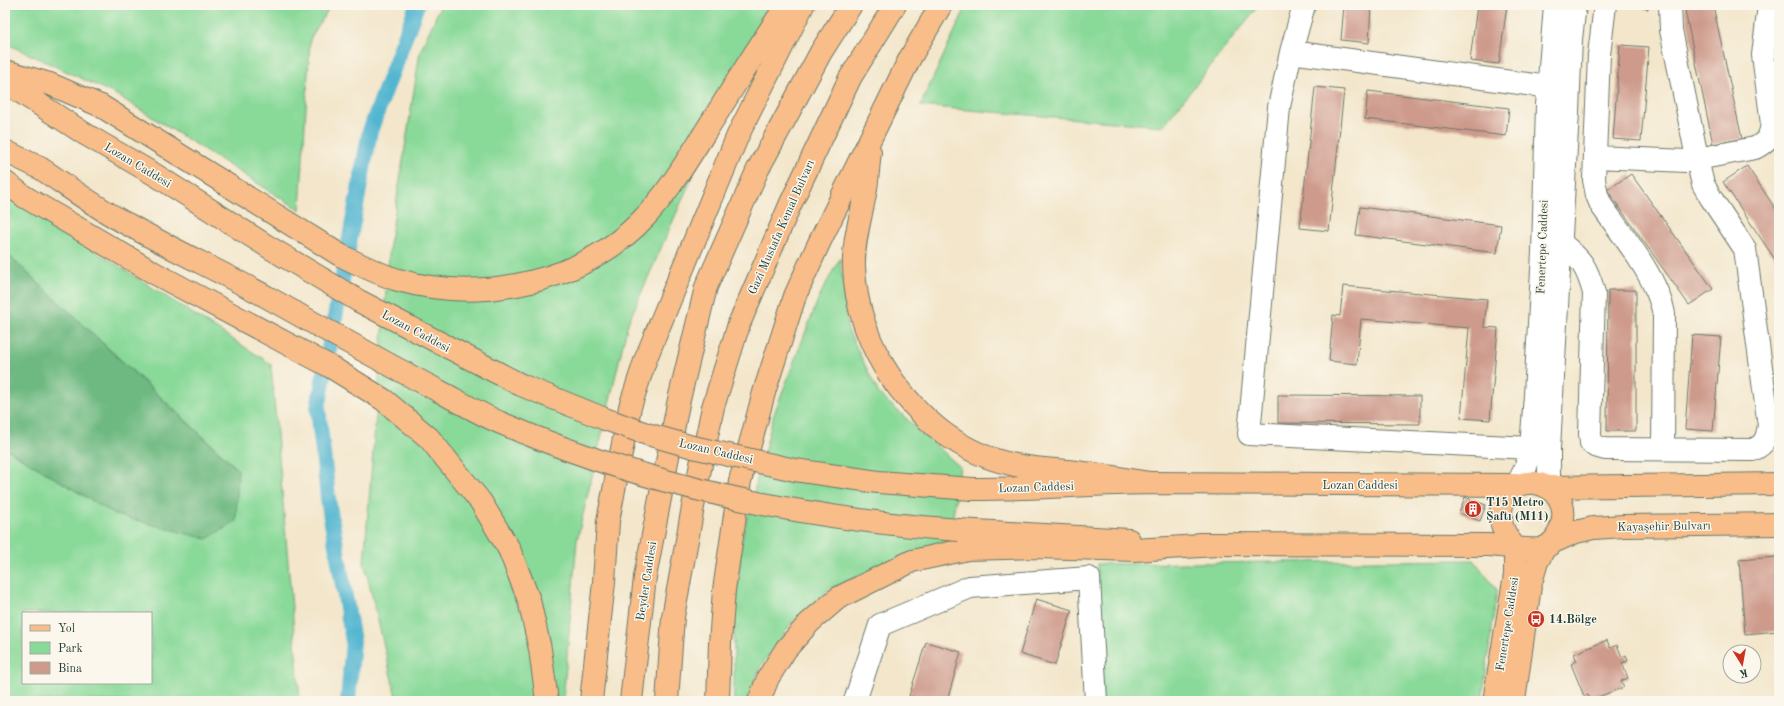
<svg xmlns="http://www.w3.org/2000/svg" width="1784" height="706" font-family="'Old Standard TT',serif">
<rect width="100%" height="100%" fill="#fbf7ec"/>
<filter id="ink" filterUnits="userSpaceOnUse"><feTurbulence type="fractalNoise" baseFrequency=".025" numOctaves="2"/><feDisplacementMap in="SourceGraphic" scale="8" xChannelSelector="R" yChannelSelector="G"/><feConvolveMatrix kernelMatrix="1 2 1 2 8 2 1 2 1" color-interpolation-filters="sRGB"/></filter>
<filter id="wash" filterUnits="userSpaceOnUse"><feTurbulence type="fractalNoise" baseFrequency=".012" numOctaves="4" result="noise"/><feDisplacementMap in="SourceGraphic" scale="16" xChannelSelector="R" yChannelSelector="G"/><feGaussianBlur stdDeviation="0.9" result="paint"/><feColorMatrix in="noise" values="0 0 0 0 0 0 0 0 0 0 0 0 0 0 0 0 0 1.4 0 .05"/><feComposite in="paint" operator="in"/></filter>
<g filter="url(#wash)">
<rect width="100%" height="100%" fill="#f3e6cb"/>
<!-- green -->
<path fill="#89d999" stroke="#548b66" fill-rule="evenodd" d="M5,5H331L310,39L300,210L117,95L5,43Z
M441,5H768L628,323L577,540L563,701H397L364,562L390,243L420,52Z
M967,5H1259L1163,126L920,106Z
M5,193L271,364L300,701H5V448L116,515L238,469L5,252ZM23,613H151V683H23Z
M840,258L848,330L879,394L960,467L949,545L899,558L830,589L793,621L761,666L746,701H734V626L742,538L774,414L819,297Z
M1474,560L1497,590L1482,701H1102L1097,564Z"/>
<!-- forest -->
<path fill="#6eb981" stroke="#467b5a" d="M5,252L238,470L236,521L207,539L116,515L5,448Z"/>
<g fill="none" stroke-linecap="round" stroke-linejoin="round">
<!-- canal -->
<path stroke="#52b6d0" stroke-width="16" d="M348,701L353,641L329,506L318,408L370,131L417,5"/>
</g>
<g id="blocks">
<!-- building -->
<path fill="#cd9a8b" d="M1344,5H1371L1369,43L1341,40Z
M1477,5H1507L1499,64L1470,61Z
M1626,5H1649L1648,9Z
M1689,5H1713L1742,139L1713,144L1684,6Z
M1620,45L1649,47L1641,141L1613,139Z
M1315,87L1344,90L1329,231L1300,228Z
M1368,91L1509,108L1506,136L1365,119Z
M1747,166L1779,214V258L1776,261L1723,182Z
M1631,174L1713,289L1689,305L1607,190Z
M1360,207L1501,225L1497,253L1356,235Z
M1343,286L1487,299L1484,327L1498,328L1490,420L1461,418L1469,328L1361,319L1357,364L1329,361L1333,315L1340,316Z
M1608,290H1636V431H1607Z
M1779,293V315H1778L1775,294Z
M1692,335L1721,337L1713,431L1685,429Z
M1278,395L1420,396V424L1278,423Z
M1465,497L1486,505L1480,521L1459,513Z
M1776,557L1779,596V631L1745,634L1739,560Z
M1036,599L1072,610L1055,665L1020,654Z
M1607,640L1610,648L1617,645L1622,657L1626,655L1628,661L1622,663L1628,678L1621,681L1624,687L1590,700L1588,695L1584,696L1571,664L1577,661L1574,654Z
M926,642L961,652L947,701H925L909,696Z"/>
</g>
</g>
<g filter="url(#ink)">
<use href="#blocks" fill-opacity="0" stroke="#697869" stroke-width="1"/>
<g fill="none" stroke-linecap="round" stroke-linejoin="round">
<defs>
<path id="minor" d="M1304,5L1291,52L1279,107L1249,434L1531,448
M1605,5L1599,55L1594,180L1597,195L1601,205C1623,236 1657,277 1664,314L1663,449
M1291,52L1549,87
M1595,157L1687,161L1755,148C1767,142 1770,137 1772,124L1763,55L1769,5
M1561,243C1582,260 1587,267 1594,293L1590,434L1591,443L1595,446L1605,449L1753,450C1766,443 1766,440 1769,426L1745,249L1711,198L1703,184L1700,172L1671,30L1670,5
M1517,485L1526,467L1531,448L1535,395L1543,252L1547,105L1555,5
M1549,487V448L1568,112L1571,39L1575,5
M855,701L880,625L970,587L1089,578L1096,701"/>
<path id="major" d="M5,71L50,84L101,106
M5,82L85,134
M5,151L40,168
M5,182L25,197
M1549,487L1779,484
M972,489C1032,489 1091,484 1151,483C1273,483 1395,485 1517,485
M959,530L1129,540
M1551,543L1576,532L1593,528L1624,526L1779,524
M1199,544L1490,545C1504,546 1533,552 1544,548C1552,545 1559,535 1561,527C1576,483 1513,465 1502,505C1498,522 1504,535 1515,547
M1494,701L1515,575V547
M1514,701L1530,586L1537,562L1545,547"/>
<path id="highway" d="M101,106L340,255C359,264 378,274 398,280C484,304 585,282 646,216C668,192 685,164 702,137C730,93 757,48 787,5
M870,152C868,166 868,180 865,194C861,217 853,241 854,266C855,306 869,346 892,379C926,426 968,459 1027,467C1046,470 1065,470 1084,473C1106,475 1128,480 1150,483
M25,197L156,274L331,367L384,400L429,438L481,502L509,549L529,600L540,649L547,701
M591,701L604,582L608,521L630,407L646,358L738,135L803,5
M631,701L645,577L678,404L706,287L758,169L821,52L851,5
M667,701L673,617L699,474L713,407L739,324L790,205L850,78L895,5
M718,701L720,643L724,590L740,481L765,389L779,346L795,296L819,243L910,58L941,5
M759,701L768,678L786,649L809,623L838,598L912,561L968,549L1037,547L1134,550L1217,545"/>
</defs>
<!-- minor casing -->
<use href="#minor" stroke="#697869" stroke-width="24"/>
<!-- major casing -->
<use href="#major" stroke="#697869" stroke-width="24"/>
<!-- highway casing -->
<use href="#highway" stroke="#697869" stroke-width="24"/>
<!-- minor -->
<use href="#minor" stroke="#fff" stroke-width="22"/>
<!-- major -->
<use href="#major" stroke="#f8bd89" stroke-width="22"/>
<!-- highway -->
<use href="#highway" stroke="#f8bd89" stroke-width="22"/>
<defs>
<path id="major-bridge" d="M85,134L157,176L267,246L359,301L521,385L605,419L647,434L693,447L795,470L878,482L972,489
M40,168C69,187 98,209 129,225C174,250 221,272 267,297C324,329 381,361 439,391C460,402 480,414 501,423C647,486 801,519 959,530"/>
</defs>
<!-- major-bridge casing -->
<use href="#major-bridge" stroke="#697869" stroke-width="24" stroke-linecap="butt"/>
<!-- major-bridge -->
<use href="#major-bridge" stroke="#f8bd89" stroke-width="22"/>
</g>
</g>
<!-- icons -->
<defs>
<symbol id="building-disc" viewBox="-11 -11 22 22"><circle r="9.5" fill="#c8321e" stroke="#fbf7ec"/><path d="M-4-6H4V6H1V3H-1V6H-4ZM-2.5-4.3h1.7v1.8h-1.7ZM.8-4.3h1.7v1.8H.8ZM-2.5-1h1.7V.8h-1.7ZM.8-1h1.7V.8H.8Z" fill="#fff"/></symbol>
<symbol id="bus-disc" viewBox="-11 -11 22 22"><circle r="9.5" fill="#c8321e" stroke="#fbf7ec"/><path d="M-5-6H5V4H4V6H2V4H-2V6H-4V4H-5ZM-3.5-4V0h7V-4ZM-3.5 1.2v1.5H-2V1.2ZM2 1.2v1.5H3.5V1.2Z" fill="#fff"/></symbol>
</defs>
<g fill-rule="evenodd">
<use href="#building-disc" x="1463" y="499" width="20" height="20"/>
<use href="#bus-disc" x="1526" y="609" width="20" height="20"/>
</g>
<g text-anchor="middle" stroke-width="3" stroke-linejoin="round" paint-order="stroke">
<!-- street labels -->
<g font-size="12" fill="#1f3d34" stroke="#fbf7ec">
<text transform="translate(138 165) rotate(31)" y="4">Lozan Caddesi</text>
<text transform="translate(781 227) rotate(-66)" y="4">Gazi Mustafa Kemal Bulvarı</text>
<text transform="translate(1542 247) rotate(-88)" y="4">Fenertepe Caddesi</text>
<text transform="translate(416 331) rotate(28)" y="4">Lozan Caddesi</text>
<text transform="translate(716 451) rotate(13)" y="4">Lozan Caddesi</text>
<text x="1360" y="489">Lozan Caddesi</text>
<text transform="translate(1036 487) rotate(-2)" y="4">Lozan Caddesi</text>
<text transform="translate(1664 526) rotate(-1)" y="4">Kayaşehir Bulvarı</text>
<text transform="translate(646 581) rotate(-81)" y="4">Beyder Caddesi</text>
<text transform="translate(1507 624) rotate(-81)" y="4">Fenertepe Caddesi</text>
</g>
<!-- poi labels -->
<g font-size="12" font-weight="bold" fill="#1f3d34" stroke="#fbf7ec" text-anchor="start">
<text x="1486" y="506">T15 Metro<tspan x="1486" dy="14">Şaftı (M11)</tspan></text>
<text x="1549" y="623">14.Bölge</text>
</g>
</g>
<!-- margin -->
<rect width="1784" height="706" fill="none" stroke="#fbf7ec" stroke-width="20"/>
<!-- legend -->
<rect x="22" y="612" width="130" height="72" fill="#fbf7ec" stroke="#a3ada2"/>
<rect x="30" y="625" width="20" height="6" fill="#f8bd89" stroke="#a3ada2"/>
<text x="58" y="632" font-size="12" fill="#1f3d34">Yol</text>
<rect x="30" y="642" width="20" height="12" fill="#89d999" stroke="#a3ada2"/>
<text x="58" y="652" font-size="12" fill="#1f3d34">Park</text>
<rect x="30" y="662" width="20" height="12" fill="#cd9a8b" stroke="#a3ada2"/>
<text x="58" y="672" font-size="12" fill="#1f3d34">Bina</text>
<!-- north arrow -->
<g transform="translate(1742 664) rotate(169)"><circle r="19" fill="#fbf7ec" stroke="#a3ada2"/>
<path d="M0-3L7 15L0 10L-7 15Z" fill="#c8321e"/>
<text y="-6" font-size="11" font-weight="bold" text-anchor="middle" fill="#1f3d34">K</text>
</g>
</svg>
